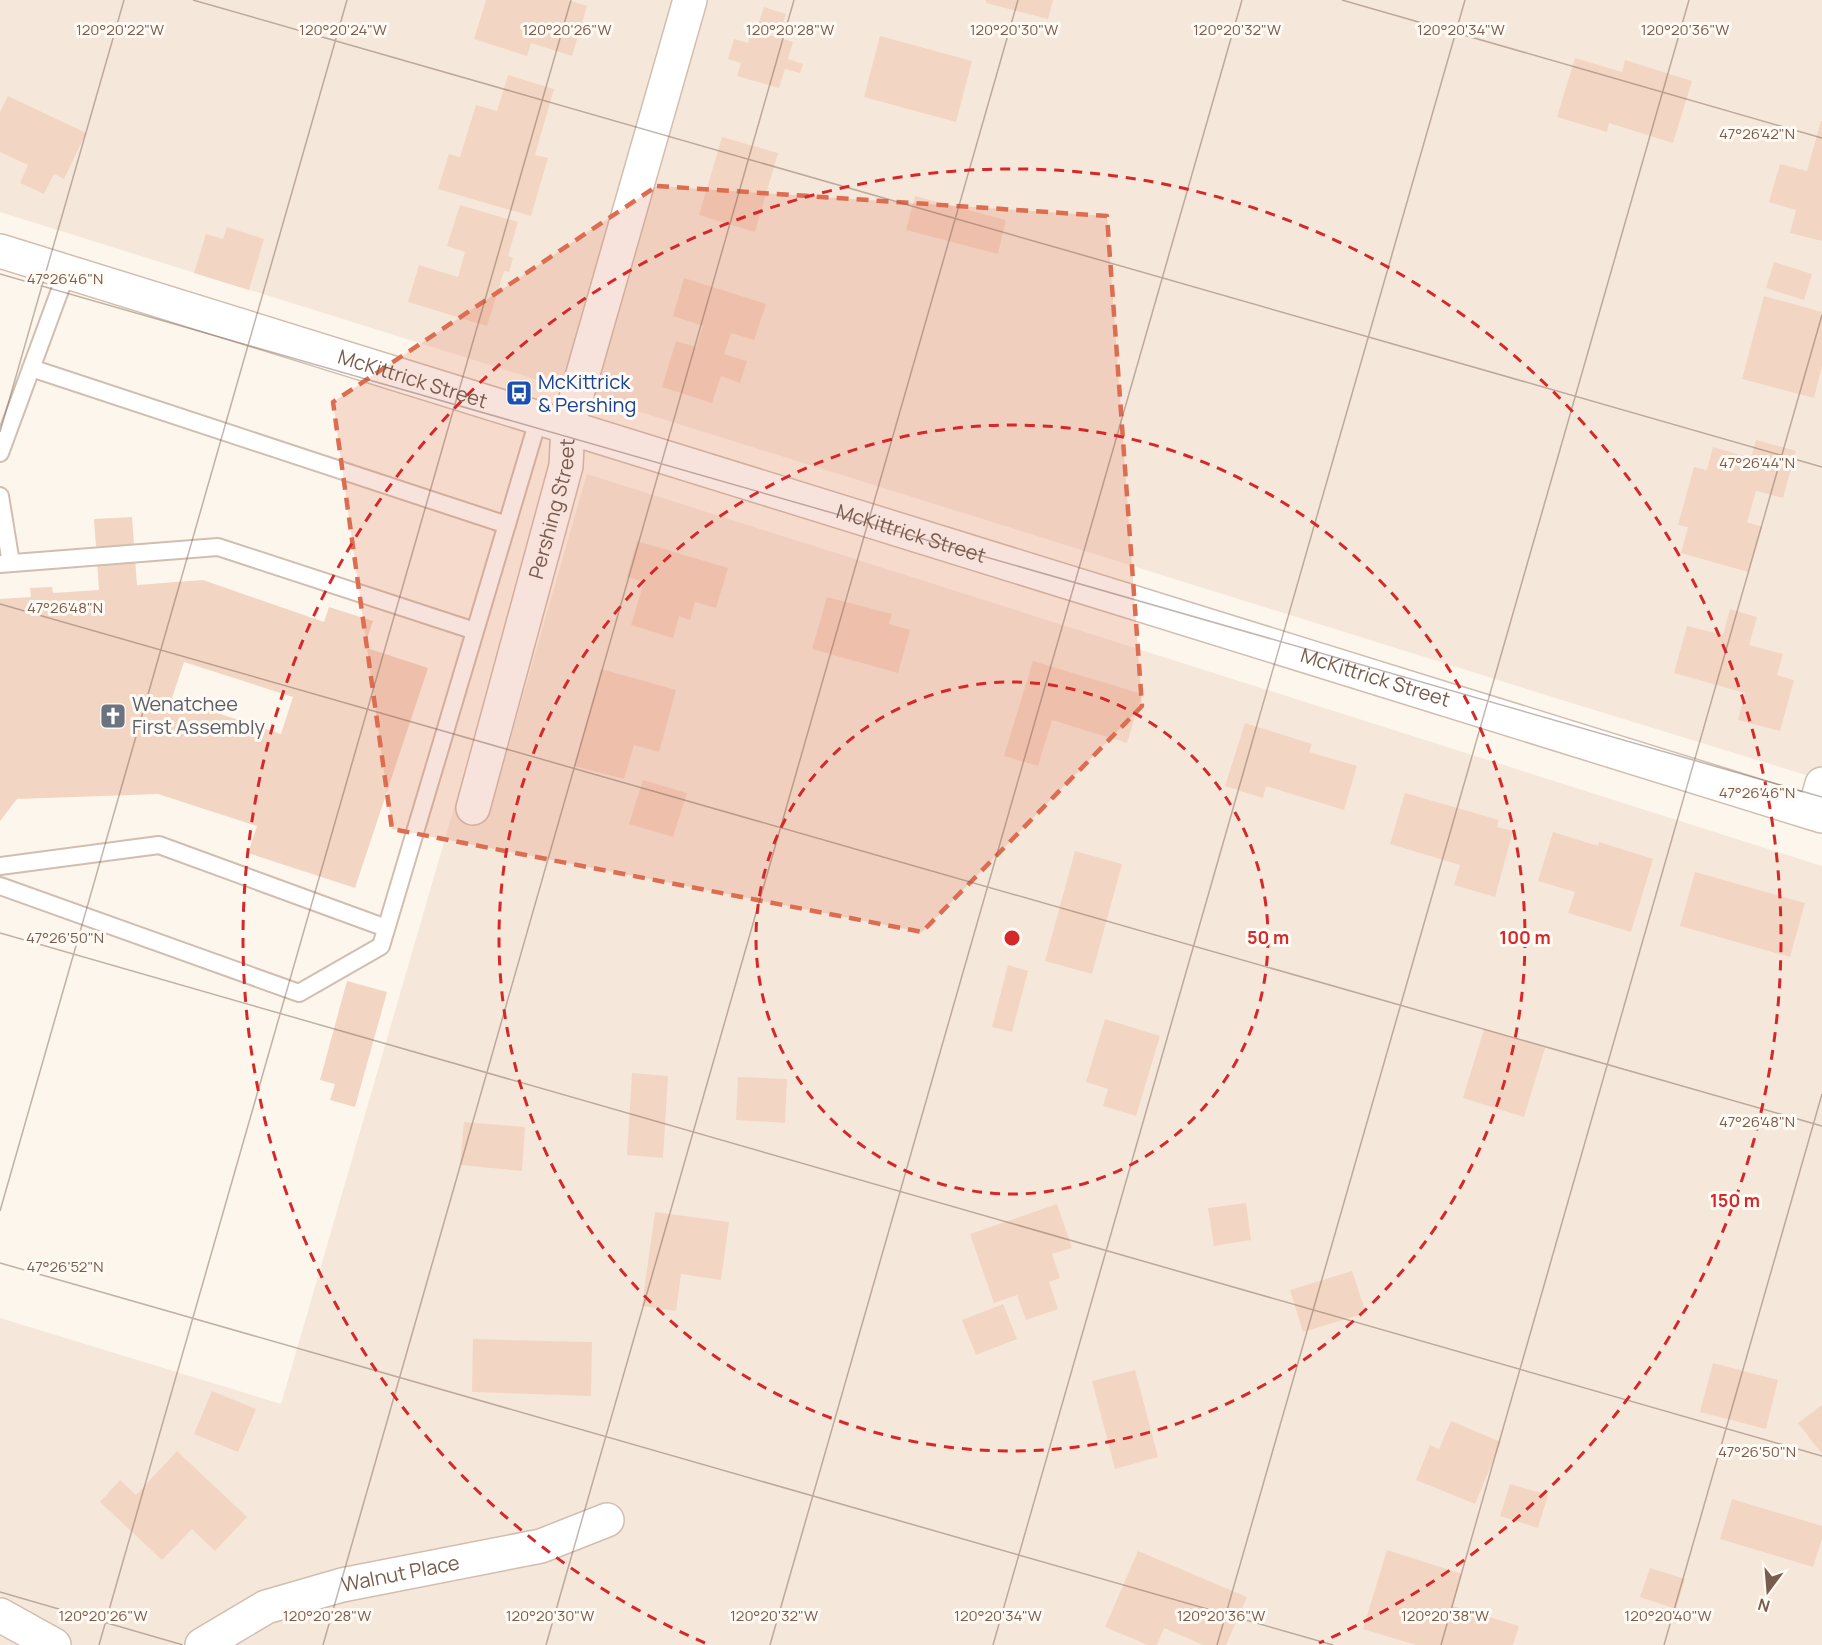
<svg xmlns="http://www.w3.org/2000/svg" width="1822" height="1645" font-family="Manrope,sans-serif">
<rect width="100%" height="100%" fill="#fdf6ec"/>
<!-- residential -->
<path fill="#f5e8da" d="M0,0H1822V780L1565,701L0,212Z
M587,474L1822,866V1645H0V1318L281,1404L467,763L501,772Z"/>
<!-- building -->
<path fill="#f3d5c3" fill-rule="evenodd" d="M486,0H568L587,6L572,56L531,43L527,56L474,39Z
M986,0H1053L1048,19L986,3Z
M764,7L786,14L779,36L757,28Z
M752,30L793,42L788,59L803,64L800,73L785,69L779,88L737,76L741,63L728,59L734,39L748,43Z
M880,36L972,61L956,122L864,97Z
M1575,58L1622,72L1625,60L1692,81L1673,143L1609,123L1607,132L1557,117Z
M508,75L554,89L535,155L548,158L531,216L438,189L449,154L460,157L476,105L497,111Z
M8,96L86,133L64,179L54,174L44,194L20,183L28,165L0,152V112Z
M1821,121H1822V241L1790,233L1796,210L1769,202L1780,164L1807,171Z
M722,137L778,153L755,232L699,215Z
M915,196L1006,220L998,254L906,230Z
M460,205L518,222L508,256L513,258L509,272L504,271L487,326L408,302L419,265L458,277L465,252L447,246Z
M227,227L264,239L249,290L194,273L206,234L223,239Z
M1774,262L1812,274L1804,300L1766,288Z
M684,278L766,304L754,340L731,333L724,354L747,361L740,383L721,376L712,403L662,387L676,341L696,347L703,326L673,316Z
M1764,296L1822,312V366L1814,398L1742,379Z
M1756,440L1796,451L1783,498L1756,491L1747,522L1762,527L1748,572L1681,553L1688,527L1678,525L1694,467L1707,470L1713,447L1751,458Z
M132,517L137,585L203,580L324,622L329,607L373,621L364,647L428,668L355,888L248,853L257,826L158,794L17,799L0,821V599L31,597L30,588L52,587L53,593L99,590L94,519ZM184,662L293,697L281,734L172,698Z
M637,541L728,568L716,608L695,602L690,620L679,616L673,638L631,625L644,582L627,577Z
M827,597L892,614L889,624L910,630L898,673L812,649Z
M1730,609L1757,617L1749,645L1783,654L1777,675L1794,680L1780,731L1738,720L1745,693L1674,673L1687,626L1723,635Z
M1033,661L1142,694L1127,743L1052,720L1038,766L1004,756Z
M601,669L676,690L659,752L634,745L624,779L574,766Z
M1245,723L1312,744L1309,752L1357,766L1344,810L1266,786L1263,798L1225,786Z
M643,780L687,793L673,837L629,824Z
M1405,793L1499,820L1497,827L1513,831L1495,897L1454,885L1460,865L1390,844Z
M1553,832L1598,846L1599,842L1653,859L1631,932L1568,913L1575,892L1538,881Z
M1075,851L1122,864L1092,974L1045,961Z
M1695,872L1805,903L1790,957L1680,926Z
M1008,965L1028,971L1012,1032L992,1027Z
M347,981L387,992L355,1107L330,1100L335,1084L320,1080Z
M1105,1019L1160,1036L1136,1116L1103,1106L1108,1089L1086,1082Z
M1484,1029L1545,1048L1524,1117L1463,1098Z
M632,1073L668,1076L663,1158L627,1155Z
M738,1077L787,1079L785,1123L736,1120Z
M464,1122L525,1127L522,1171L460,1165Z
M1246,1203L1251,1240L1214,1246L1208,1208Z
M1057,1204L1072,1248L1052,1254L1060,1278L1049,1282L1058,1309L1026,1320L1017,1295L994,1303L970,1234Z
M655,1212L729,1222L721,1280L681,1274L676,1311L642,1306Z
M1352,1271L1366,1313L1303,1332L1290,1290Z
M1003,1304L1017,1339L976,1355L962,1320Z
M473,1339L592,1342L591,1396L472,1392Z
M1713,1363L1778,1380L1766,1429L1700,1412Z
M1135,1370L1158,1457L1115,1469L1092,1381Z
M212,1391L256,1409L238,1452L194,1434Z
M1822,1405V1454L1798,1423Z
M1451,1421L1501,1442L1475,1504L1416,1480L1430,1445L1439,1449Z
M177,1451L247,1517L215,1551L192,1529L162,1560L100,1502L120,1480L136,1495Z
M1510,1484L1548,1495L1538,1528L1500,1516Z
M1732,1499L1822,1526V1539L1813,1567L1720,1539Z
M1387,1550L1462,1574L1453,1606L1519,1626L1513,1645H1416L1363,1629Z
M1138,1551L1247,1597L1226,1645H1203L1164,1628L1157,1645H1148L1105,1627Z
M1650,1568L1685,1579L1676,1609L1640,1597Z"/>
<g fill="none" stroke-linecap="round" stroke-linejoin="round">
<defs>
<path id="lane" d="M31,368L507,525
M0,453L67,271
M0,496L11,563
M0,564L218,547L475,631
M0,866L159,845L386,928
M0,886L299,993L381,946L539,417"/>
<g id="street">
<path id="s1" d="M0,251L1822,816"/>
<path id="s2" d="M473,808L566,466L568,426L690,0"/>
<path d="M1814,813L1822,784"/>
<path d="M0,1615L54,1645"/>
<path id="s3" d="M202,1645L266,1607L342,1585L541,1546L607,1520"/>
</g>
</defs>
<!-- lane casing -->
<use href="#lane" stroke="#d1beb0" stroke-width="20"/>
<!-- street casing -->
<use href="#street" stroke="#d1beb0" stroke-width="36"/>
<!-- lane -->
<use href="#lane" stroke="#fff" stroke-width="16"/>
<!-- street -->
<use href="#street" stroke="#fff" stroke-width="33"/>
</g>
<!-- marked area -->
<path fill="#dc6d51" fill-opacity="0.2" stroke="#dc6d51" stroke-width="4.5" stroke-dasharray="12 8" stroke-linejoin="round" d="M657,186L1107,216L1142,706L922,932L392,829L333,402Z"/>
<!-- ticks -->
<path fill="none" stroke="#7a5c4d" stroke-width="1.5" stroke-opacity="0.45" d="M193,0L1822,467M1342,0L1822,138M0,274L1822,797M0,432L124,0M0,604L1822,1126M0,933L1822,1456M0,1211L347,0M0,1263L1333,1645M0,1592L183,1645M99,1645L571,0M323,1645L794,0M546,1645L1018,0M770,1645L1242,0M993,1645L1465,0M1217,1645L1689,0M1441,1645L1822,315M1664,1645L1822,1094"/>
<!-- distance rings -->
<g fill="none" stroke="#d62828" stroke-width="3" stroke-dasharray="10 8">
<circle cx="1012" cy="938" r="256"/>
<circle cx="1012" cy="938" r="513"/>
<path d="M705 1643A769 769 0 1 1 1319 1643"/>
</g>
<!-- icons -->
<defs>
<symbol id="bus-square" viewBox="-11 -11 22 22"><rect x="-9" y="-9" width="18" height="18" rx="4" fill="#1a4fb4" stroke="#fffaf3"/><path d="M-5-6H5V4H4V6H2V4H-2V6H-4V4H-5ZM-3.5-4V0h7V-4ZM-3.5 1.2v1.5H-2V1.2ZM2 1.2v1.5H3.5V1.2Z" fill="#fff"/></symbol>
<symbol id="church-square" viewBox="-11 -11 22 22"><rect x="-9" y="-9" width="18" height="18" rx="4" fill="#6b7280" stroke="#fffaf3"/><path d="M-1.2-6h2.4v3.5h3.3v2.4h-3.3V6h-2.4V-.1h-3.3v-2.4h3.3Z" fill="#fff"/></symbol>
</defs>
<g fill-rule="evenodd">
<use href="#bus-square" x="504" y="378" width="30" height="30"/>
<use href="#church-square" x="98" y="701" width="30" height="30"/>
</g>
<g text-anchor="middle" stroke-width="6" stroke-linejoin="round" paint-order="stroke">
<!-- street labels -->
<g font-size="20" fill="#7a5c4d" stroke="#fffaf3">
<text dy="7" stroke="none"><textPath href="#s1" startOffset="432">McKittrick Street</textPath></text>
<text dy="7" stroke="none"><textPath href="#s2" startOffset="310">Pershing Street</textPath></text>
<text dy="7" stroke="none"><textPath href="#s1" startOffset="954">McKittrick Street</textPath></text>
<text dy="7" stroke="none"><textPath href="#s1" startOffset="1440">McKittrick Street</textPath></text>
<text dy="7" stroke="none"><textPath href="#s3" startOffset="213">Walnut Place</textPath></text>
</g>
<!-- transit labels -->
<g font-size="20" fill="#164399" stroke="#fffaf3" text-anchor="start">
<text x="538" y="389">McKittrick<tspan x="538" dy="23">&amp; Pershing</tspan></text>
</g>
<!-- worship labels -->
<g font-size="20" fill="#5b616d" stroke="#fffaf3" text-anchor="start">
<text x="132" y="711">Wenatchee<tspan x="132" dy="23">First Assembly</tspan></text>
</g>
</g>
<g font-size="15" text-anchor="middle" fill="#7a5c4d" stroke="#fffaf3" stroke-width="6" stroke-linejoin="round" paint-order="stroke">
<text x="120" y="35">120°20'22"W</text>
<text x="343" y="35">120°20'24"W</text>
<text x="567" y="35">120°20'26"W</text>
<text x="790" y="35">120°20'28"W</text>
<text x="1014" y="35">120°20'30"W</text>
<text x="1237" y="35">120°20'32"W</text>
<text x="1461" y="35">120°20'34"W</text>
<text x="1685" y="35">120°20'36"W</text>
<text x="1757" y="139">47°26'42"N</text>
<text x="65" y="284">47°26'46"N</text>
<text x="1757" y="468">47°26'44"N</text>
<text x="65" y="613">47°26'48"N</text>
<text x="1757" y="798">47°26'46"N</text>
<text x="65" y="943">47°26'50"N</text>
<text x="1757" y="1127">47°26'48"N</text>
<text x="65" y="1272">47°26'52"N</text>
<text x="1757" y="1457">47°26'50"N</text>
<text x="103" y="1621">120°20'26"W</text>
<text x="327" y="1621">120°20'28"W</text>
<text x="550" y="1621">120°20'30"W</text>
<text x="774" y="1621">120°20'32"W</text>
<text x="998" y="1621">120°20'34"W</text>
<text x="1221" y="1621">120°20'36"W</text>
<text x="1445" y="1621">120°20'38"W</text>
<text x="1668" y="1621">120°20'40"W</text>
</g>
<circle cx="1012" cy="938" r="9" fill="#d62828" stroke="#fffaf3" stroke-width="3"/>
<g font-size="18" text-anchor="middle" font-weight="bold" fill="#d62828" stroke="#fffaf3" stroke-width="6" stroke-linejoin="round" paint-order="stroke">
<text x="1268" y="944">50 m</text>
<text x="1525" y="944">100 m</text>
<text x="1735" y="1207">150 m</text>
</g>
<!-- north arrow -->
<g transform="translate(1768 1591) rotate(196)" stroke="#fffaf3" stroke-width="4.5" paint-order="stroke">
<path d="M0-4.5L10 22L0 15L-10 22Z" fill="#7a5c4d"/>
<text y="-9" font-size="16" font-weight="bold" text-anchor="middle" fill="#7a5c4d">N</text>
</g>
</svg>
